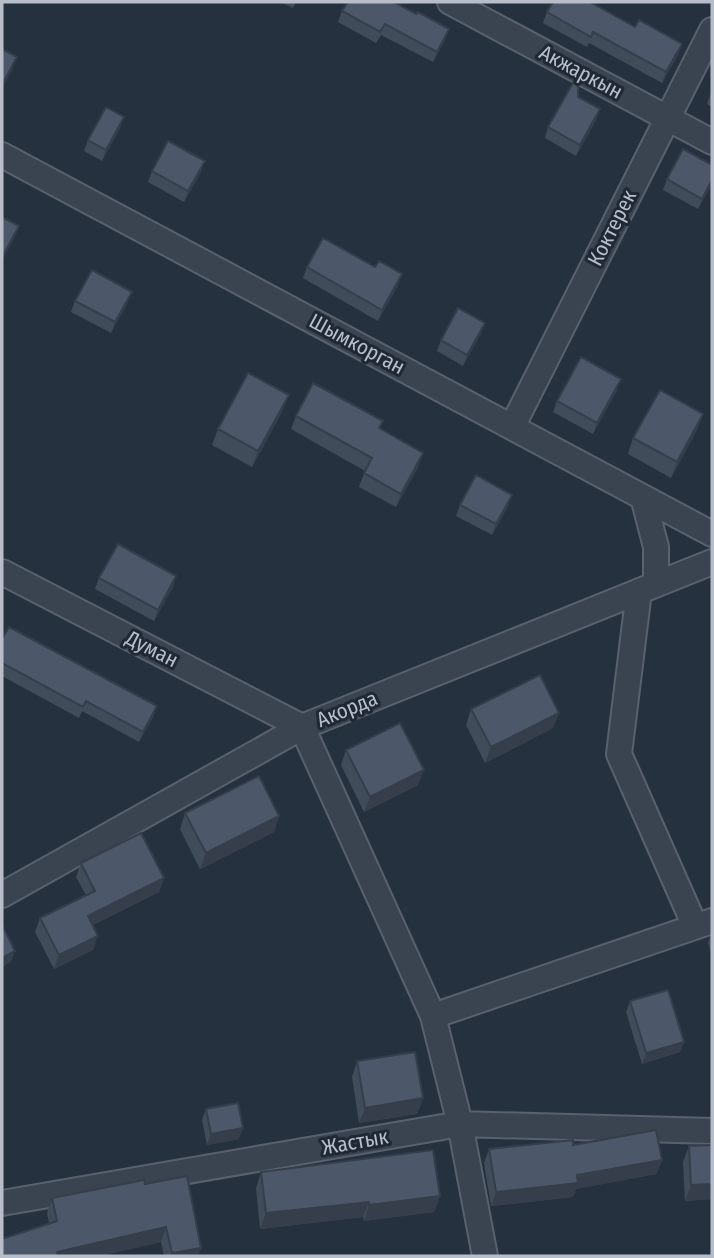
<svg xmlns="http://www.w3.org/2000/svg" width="714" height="1258" font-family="'Fira Sans Condensed',sans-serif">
<rect width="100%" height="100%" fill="#263140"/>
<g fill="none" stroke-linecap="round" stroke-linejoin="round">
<defs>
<path id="street" d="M450,2L712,142
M2,155L712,534
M512,427L712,30
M643,497L656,547V584
M2,572L302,727L433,1016L460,1124L485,1256
M639,591L619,754L695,926
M2,895L302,727L712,562
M433,1016L712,921
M2,1203L460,1124L712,1131"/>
</defs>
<!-- street casing -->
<use href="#street" stroke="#58616d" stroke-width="28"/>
<!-- street -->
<use href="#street" stroke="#3a4350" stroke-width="24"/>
</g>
<!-- wall -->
<path fill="#414c5a" d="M280,2H296L293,8Z
M342,11L445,40L433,62L381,35L376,43L338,22Z
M547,12L635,27L682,44L678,55L662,83L589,43L587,47L543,23Z
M712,90V107L707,104Z
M578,97L600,109L596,120L576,156L545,138L548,127Z
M120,128L102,161L84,151L88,140Z
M152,171L201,172L184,202L148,182Z
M667,179L712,184L698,209L663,190Z
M307,267L398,285L378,321L303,278Z
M75,301L128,302L111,333L71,312Z
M485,323L481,333L463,366L437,351L441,340Z
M617,390L593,434L553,412L557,401Z
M283,410L252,467L212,445L218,429Z
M703,414L697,430L671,478L628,454L633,438Z
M296,416L380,429L423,453L418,467L396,507L359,487L365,471L291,429Z
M512,495L508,506L492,535L456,516L460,505Z
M99,578L173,587L154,621L95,589Z
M2,639L157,706L153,717L139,742L82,711L79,718L2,676Z
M471,709L559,713L553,728L485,763L466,725Z
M346,750L418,785L364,812L341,765Z
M185,813L279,816L274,832L200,869L180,829Z
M81,863L164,878L159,892L93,925V950L54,969L35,932L40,918L86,895L76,877Z
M712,932V955L708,943Z
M630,1001L680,1052L642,1064L626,1012Z
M357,1061L423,1098L417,1114L359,1123L352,1077Z
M206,1109L239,1139L207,1145L202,1120Z
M573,1145L662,1160L656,1174L576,1189L573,1197L491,1206L484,1163L489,1149Z
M712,1145V1199L685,1201L683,1162L689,1146Z
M261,1172L440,1196L434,1212L364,1221L363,1217L260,1229L256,1188Z
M145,1184L201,1248L198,1256H164L161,1242L99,1256H2L49,1223L47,1213L52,1198Z"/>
<!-- shaded-wall -->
<path fill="#353e4a" d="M449,29L445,40L433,62L437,52Z
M682,44L678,55L662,83L666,72Z
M17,57L13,68L2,89V85Z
M600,109L596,120L576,156L580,145Z
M124,117L120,128L102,161L106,150Z
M205,161L201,172L184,202L188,191Z
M712,180V184L698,209L702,199Z
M19,226L15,237L2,261V257Z
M402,274L398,285L378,321L382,310Z
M132,292L128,302L111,333L115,322Z
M485,323L481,333L463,366L467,355Z
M621,379L617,390L593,434L597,423Z
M289,395L283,410L252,467L258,451Z
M703,414L697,430L671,478L677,462Z
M423,453L418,467L396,507L401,494Z
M512,495L508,506L492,535L496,524Z
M176,576L173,587L154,621L158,610Z
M157,706L153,717L139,742L143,732Z
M559,713L553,728L485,763L491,747Z
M424,770L418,785L364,812L370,797Z
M279,816L274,832L200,869L206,853Z
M164,878L159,892L83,930L88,916Z
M98,936L93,950L54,969L59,955Z
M15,951L11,962L2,967V958Z
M684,1042L680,1052L642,1064L646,1053Z
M423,1098L417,1114L359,1123L365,1108Z
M243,1128L239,1139L207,1145L211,1134Z
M662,1160L656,1174L576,1189L573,1197L491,1206L496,1192Z
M712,1184V1199L685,1201L691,1185Z
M440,1196L434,1212L364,1221L369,1205Z
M369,1202L363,1217L260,1229L266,1213Z
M166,1227L161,1242L99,1256H56L57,1252Z
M201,1248L198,1256H170L172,1253Z"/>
<!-- building -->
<path fill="#4c5869" stroke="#353e4a" stroke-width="2" d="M348,2H394L416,14L418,12L449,29L437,52L385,24L380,32L342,11Z
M553,2H590L635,27L639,20L682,44L666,72L593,32L591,37L547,12Z
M2,49L17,57L2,85Z
M578,74V97L600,109L580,145L548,127Z
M106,107L124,117L106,150L88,140Z
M168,141L205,161L188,191L152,171Z
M683,149L712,165V180L702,199L667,179Z
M2,217L19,226L2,257Z
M323,238L375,267L379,261L402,274L382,310L307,267Z
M92,270L132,292L115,322L75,301Z
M458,308L485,323L467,355L441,340Z
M581,357L621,379L597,423L557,401Z
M248,373L289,395L258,451L218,429Z
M313,383L383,421L379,428L423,453L401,494L364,473L372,458L296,416Z
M660,390L703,414L677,462L633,438Z
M476,475L512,495L496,524L460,505Z
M118,544L176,576L158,610L99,578Z
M9,627L157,706L143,732L86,701L83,707L2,663V639Z
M540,675L559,713L491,747L471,709Z
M400,723L424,770L370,797L346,750Z
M259,776L279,816L206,853L185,813Z
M141,833L164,878L88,916L98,936L59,955L40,918L95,891L81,863Z
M2,925L15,951L2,958Z
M668,990L684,1042L646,1053L630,1001Z
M415,1052L423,1098L365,1108L357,1061Z
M238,1103L243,1128L211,1134L206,1109Z
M656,1130L662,1160L577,1175L578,1183L496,1192L489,1149L573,1140V1145Z
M712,1145V1184L691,1185L689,1146Z
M433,1150L440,1196L369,1205V1202L266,1213L261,1172Z
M187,1176L201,1248L172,1253L166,1227L57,1252L58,1256H2V1239L57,1221L52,1198L144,1180L145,1184Z"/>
<g text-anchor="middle" stroke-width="6" stroke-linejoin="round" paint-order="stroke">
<!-- street labels -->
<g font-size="21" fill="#b7beca" stroke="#1f2835">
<text transform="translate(581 72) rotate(28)" y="7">Акжаркын</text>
<text transform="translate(612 228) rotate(-63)" y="7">Коктерек</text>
<text transform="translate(357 344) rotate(28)" y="7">Шымкорган</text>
<text transform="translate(152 649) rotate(27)" y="7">Думан</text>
<text transform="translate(347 709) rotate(-22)" y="7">Акорда</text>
<text transform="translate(355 1142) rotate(-10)" y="7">Жастык</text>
</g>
</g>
<!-- border -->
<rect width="714" height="1258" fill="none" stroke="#b7beca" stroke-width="7"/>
</svg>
